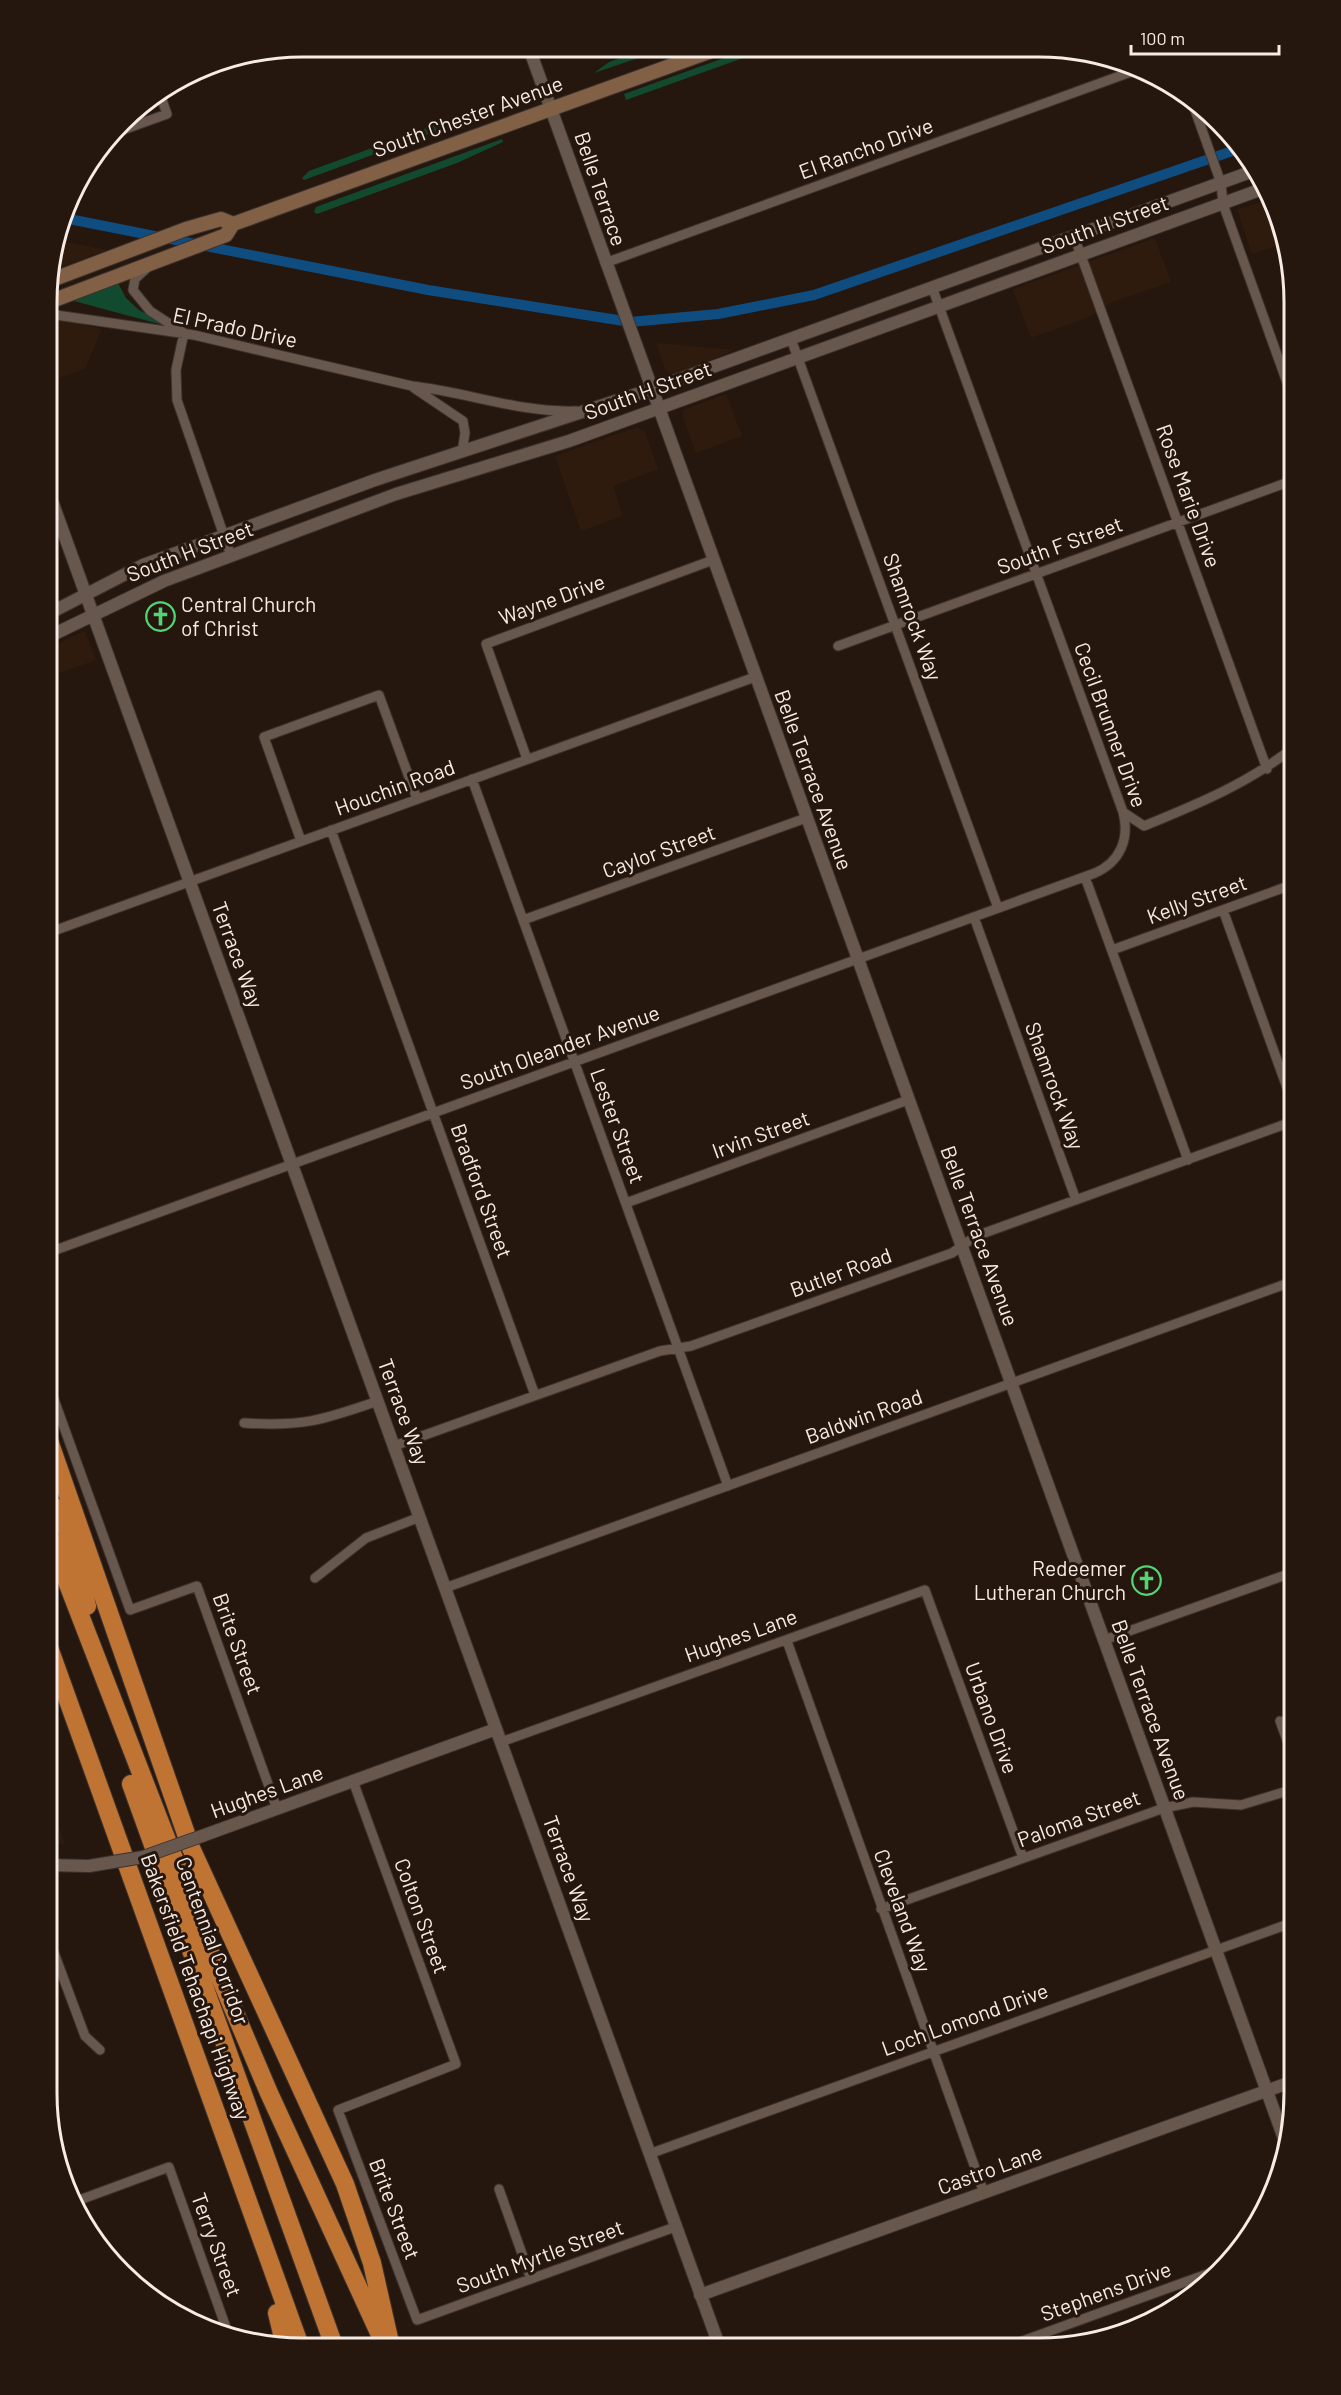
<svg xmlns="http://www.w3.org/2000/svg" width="1341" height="2395" font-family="Barlow,sans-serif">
<rect width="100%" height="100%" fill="#25170e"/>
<!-- built -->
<path fill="#2e1b0d" d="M1270,199L1281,220L1285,243L1252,254L1237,210Z
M1155,238L1171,282L1112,302L1089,317L1031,338L1013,289Z
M58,240L107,250L49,271Z
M49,320L73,322L102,329L85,369L49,381Z
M656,343L735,350L674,375L666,371Z
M726,394L742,436L696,453L683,417V410Z
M637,427L645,432L658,469L613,486L623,516L581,531L555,456Z
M85,631L96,660L48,677V648Z
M47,1793L65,1844L47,1843Z
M49,2106L77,2187L68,2190L60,2175Z"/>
<!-- green -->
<path fill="#124a2f" d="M647,49H665L594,73L609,62Z
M749,49H768L626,100L624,94Z
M491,109L492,111L304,180L302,178L309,171L476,110Z
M502,139L503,142L457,163L317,214L314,212L316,207Z
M118,283L126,298L139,310L164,323L163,325L74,301L75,298Z"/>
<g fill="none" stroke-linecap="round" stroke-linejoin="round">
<!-- canal -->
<path stroke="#0f4c80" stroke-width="10" d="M64,218L428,290L630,322L718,314L814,295L1241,148"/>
<defs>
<path id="minor" d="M1191,99L1221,183L1223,204L1294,402
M117,132L167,114L160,94
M1074,236L1267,769
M605,263L1139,69
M147,268L135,279L133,290L150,311L184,333L176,370L177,400L231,556
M49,314L194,335L412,386C467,392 520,413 576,411
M791,339L998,908
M414,388L463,421L465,433L462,452
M838,646L1294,480
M527,759L486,644L713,560
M472,779L728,1486
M1123,812L1144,826C1198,804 1249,783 1294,747
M331,830L535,1395
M301,841L264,737L379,695L417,799
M1085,877L1188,1160
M1223,910L1294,1107
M974,917L1076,1200
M523,920L806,818
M48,933L755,677
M1112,950L1294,884
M626,1203L908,1100
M47,1253L1095,873C1120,862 1130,839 1123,812L932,287
M47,1380L130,1610L197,1586L277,1809
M244,1423C302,1427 323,1420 378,1401
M394,1446L660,1351L691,1346L952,1253L976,1236L1294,1121
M315,1578L366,1538L420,1517
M445,1588L1294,1281
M1104,1640L1294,1572
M787,1641L984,2193
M1280,1721L1294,1759
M501,1742L925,1590L1023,1858
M353,1781L456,2064L338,2110L417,2320L675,2227
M881,1909L1164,1808L1193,1802L1241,1805L1294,1789
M47,1934L85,2036L100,2050
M649,2154L1294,1922
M499,2189L531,2279
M74,2202L169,2167L229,2336
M1003,2348L1221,2269"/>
<path id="tertiary" d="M529,48L1286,2144
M48,490L720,2348
M48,614L143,565L223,536L375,480L652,389L1256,170
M48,637L164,581L396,494L569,441L1265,188
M202,1836L496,1729
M47,1865L89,1866
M700,2295L1294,2081"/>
<path id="secondary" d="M49,281L186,229L221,219L233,224
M49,302L226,235L233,224L717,49"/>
<path id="motorway" d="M47,1435L191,1848L345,2184L372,2263L391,2347
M61,1508L87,1606
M47,1530L221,1980L269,2093L381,2337
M47,1642L300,2346
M131,1784L334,2346
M277,2313L285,2346"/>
</defs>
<!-- minor casing -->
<use href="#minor" stroke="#3c322e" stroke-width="11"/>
<!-- tertiary casing -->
<use href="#tertiary" stroke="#3c322e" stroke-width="14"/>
<!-- secondary casing -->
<use href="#secondary" stroke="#3c322e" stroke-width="16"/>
<!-- motorway casing -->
<use href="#motorway" stroke="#3c322e" stroke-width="20"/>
<!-- minor -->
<use href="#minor" stroke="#68574c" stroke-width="9"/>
<!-- tertiary -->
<use href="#tertiary" stroke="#68574c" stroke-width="12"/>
<!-- secondary -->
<use href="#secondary" stroke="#826045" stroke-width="14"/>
<!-- motorway -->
<use href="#motorway" stroke="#c07434" stroke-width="18"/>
<defs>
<path id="tertiary-bridge" d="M89,1866L143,1857L202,1836"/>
</defs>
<!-- tertiary-bridge casing -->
<use href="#tertiary-bridge" stroke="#3c322e" stroke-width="14" stroke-linecap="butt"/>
<!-- tertiary-bridge -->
<use href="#tertiary-bridge" stroke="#68574c" stroke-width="12"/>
</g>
<!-- icons -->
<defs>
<symbol id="church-ring" viewBox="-11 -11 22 22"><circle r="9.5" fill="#25170e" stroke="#51d674" stroke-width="1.5"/><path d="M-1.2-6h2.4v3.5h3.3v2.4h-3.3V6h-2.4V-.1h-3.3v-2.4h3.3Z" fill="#51d674"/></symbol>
</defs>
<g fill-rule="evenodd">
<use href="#church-ring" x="144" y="600" width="33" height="33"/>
<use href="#church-ring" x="1130" y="1564" width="33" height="33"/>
</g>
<g text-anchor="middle" stroke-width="6" stroke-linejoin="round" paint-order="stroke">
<!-- street labels -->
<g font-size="21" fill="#f6ece5" stroke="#25170e">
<text transform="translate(468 117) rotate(-20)" y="7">South Chester Avenue</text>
<text transform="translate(866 149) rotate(-20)" y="7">El Rancho Drive</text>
<text transform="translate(600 189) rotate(71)" y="7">Belle Terrace</text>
<text transform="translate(1105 225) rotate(-20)" y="7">South H Street</text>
<text transform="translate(235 328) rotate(12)" y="7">El Prado Drive</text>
<text transform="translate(648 391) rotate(-20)" y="7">South H Street</text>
<text transform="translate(1188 496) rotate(70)" y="7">Rose Marie Drive</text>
<text transform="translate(1060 546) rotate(-20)" y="7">South F Street</text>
<text transform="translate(190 552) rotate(-21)" y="7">South H Street</text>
<text transform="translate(552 600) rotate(-20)" y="7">Wayne Drive</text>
<text transform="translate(912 617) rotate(70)" y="7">Shamrock Way</text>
<text transform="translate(1110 725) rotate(70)" y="7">Cecil Brunner Drive</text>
<text transform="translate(813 780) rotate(70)" y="7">Belle Terrace Avenue</text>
<text transform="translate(395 788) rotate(-20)" y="7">Houchin Road</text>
<text transform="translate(659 852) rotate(-20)" y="7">Caylor Street</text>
<text transform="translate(1197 900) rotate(-20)" y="7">Kelly Street</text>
<text transform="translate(237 955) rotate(70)" y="7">Terrace Way</text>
<text transform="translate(560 1048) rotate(-20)" y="7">South Oleander Avenue</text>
<text transform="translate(1054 1086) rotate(70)" y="7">Shamrock Way</text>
<text transform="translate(617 1126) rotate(70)" y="7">Lester Street</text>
<text transform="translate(761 1135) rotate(-20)" y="7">Irvin Street</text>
<text transform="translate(481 1191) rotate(70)" y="7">Bradford Street</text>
<text transform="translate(979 1236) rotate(70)" y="7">Belle Terrace Avenue</text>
<text transform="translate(841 1273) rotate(-20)" y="7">Butler Road</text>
<text transform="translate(403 1412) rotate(70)" y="7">Terrace Way</text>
<text transform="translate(864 1417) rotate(-20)" y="7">Baldwin Road</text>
<text transform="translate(741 1636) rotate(-20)" y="7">Hughes Lane</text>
<text transform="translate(237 1644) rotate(70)" y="7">Brite Street</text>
<text transform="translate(1150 1710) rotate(70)" y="7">Belle Terrace Avenue</text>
<text transform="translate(991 1718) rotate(70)" y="7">Urbano Drive</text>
<text transform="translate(267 1792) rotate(-20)" y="7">Hughes Lane</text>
<text transform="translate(1079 1819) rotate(-20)" y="7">Paloma Street</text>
<text transform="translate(568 1869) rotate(70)" y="7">Terrace Way</text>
<text transform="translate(902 1911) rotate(70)" y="7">Cleveland Way</text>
<text transform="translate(421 1916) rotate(70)" y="7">Colton Street</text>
<text transform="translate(212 1941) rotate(70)" y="7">Centennial Corridor</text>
<text transform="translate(195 1987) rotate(70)" y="7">Bakersfield Tehachapi Highway</text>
<text transform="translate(965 2020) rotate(-20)" y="7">Loch Lomond Drive</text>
<text transform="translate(990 2170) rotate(-20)" y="7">Castro Lane</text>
<text transform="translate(394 2209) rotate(69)" y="7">Brite Street</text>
<text transform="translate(216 2245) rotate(70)" y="7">Terry Street</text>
<text transform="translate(540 2257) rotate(-20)" y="7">South Myrtle Street</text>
<text transform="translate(1106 2292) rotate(-20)" y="7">Stephens Drive</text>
</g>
<!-- poi labels -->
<g font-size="21" fill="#f6ece5" stroke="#25170e" text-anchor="start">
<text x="181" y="612">Central Church<tspan x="181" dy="24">of Christ</tspan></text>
<text x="1126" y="1576" text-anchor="end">Redeemer<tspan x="1126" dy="24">Lutheran Church</tspan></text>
</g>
</g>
<!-- crop -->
<path d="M0 0H1341V2395H0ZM302 57H1039A245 245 0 0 1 1284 302V2093A245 245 0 0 1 1039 2338H302A245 245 0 0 1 57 2093V302A245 245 0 0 1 302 57Z" fill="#25170e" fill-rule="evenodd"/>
<path fill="none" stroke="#f6ece5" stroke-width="3" d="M302 57H1039A245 245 0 0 1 1284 302V2093A245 245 0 0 1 1039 2338H302A245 245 0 0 1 57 2093V302A245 245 0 0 1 302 57Z"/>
<!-- scale -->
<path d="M1131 45v9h148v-9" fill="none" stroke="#f6ece5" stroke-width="3"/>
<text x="1140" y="45" font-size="18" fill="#f6ece5" stroke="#25170e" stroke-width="4.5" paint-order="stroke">100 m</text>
</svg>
